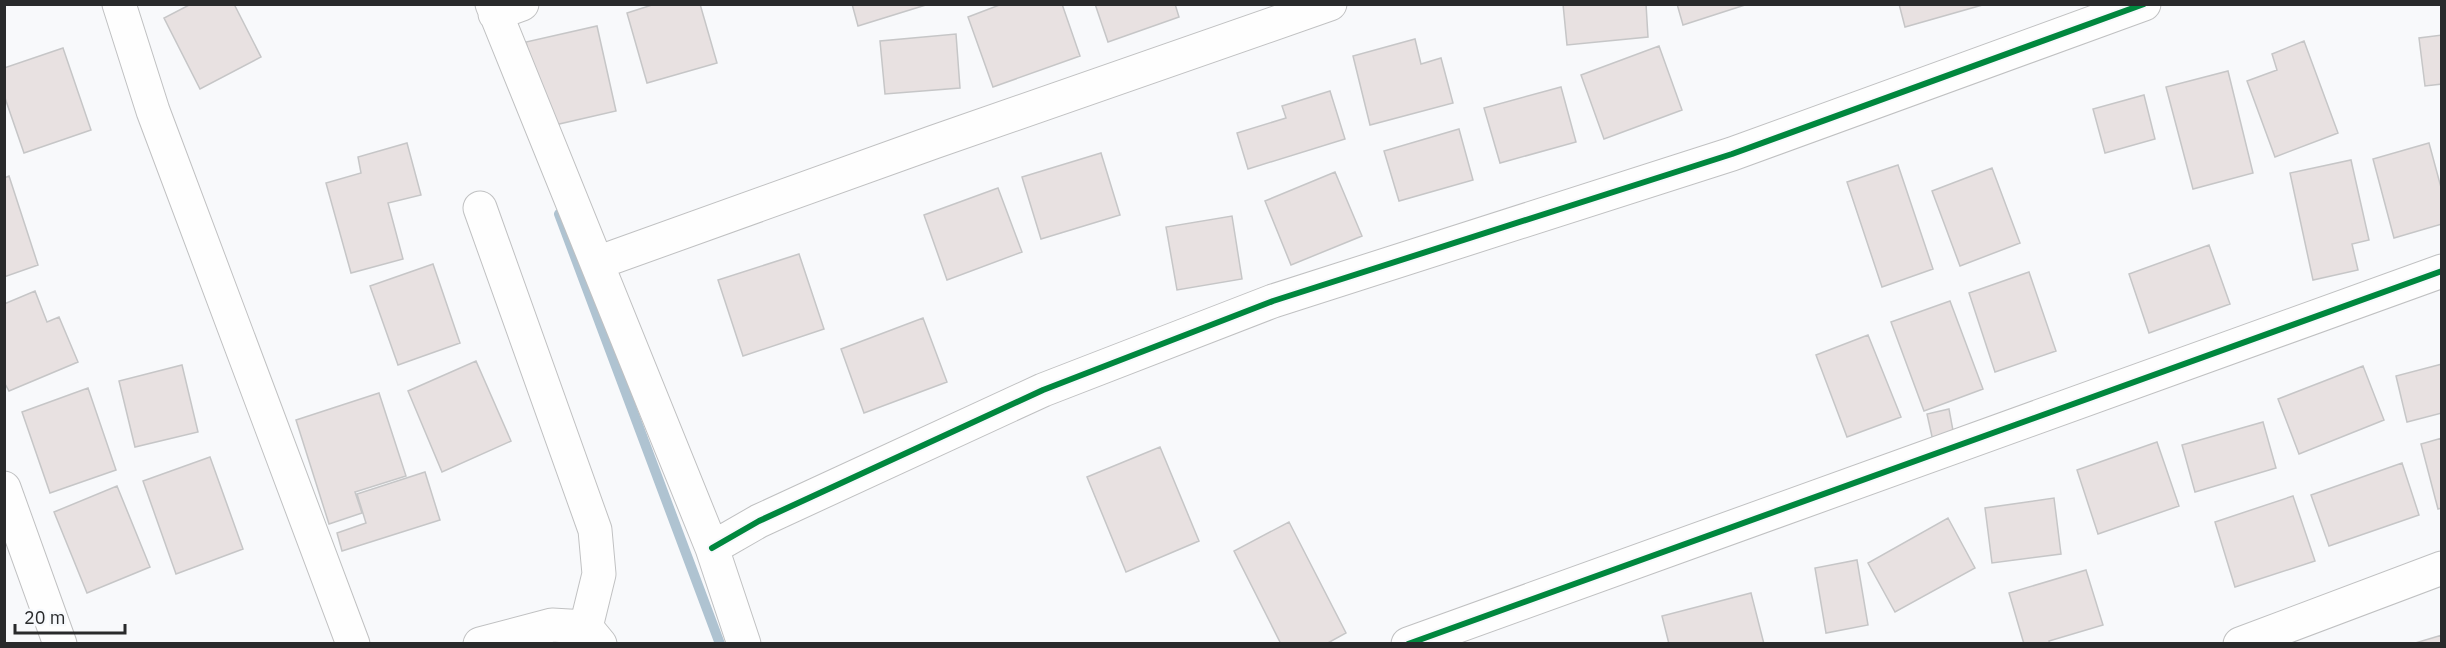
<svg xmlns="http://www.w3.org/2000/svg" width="2446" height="648" font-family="'IBM Plex Sans',sans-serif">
<rect width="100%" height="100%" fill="#f8f9fb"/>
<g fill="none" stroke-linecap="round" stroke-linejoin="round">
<!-- stream -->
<path stroke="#afc3d1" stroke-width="10" d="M559,214L720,644"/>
</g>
<!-- building -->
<path fill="#e8e1e1" stroke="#c6c6c7" stroke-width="1.5" d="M191,4H234L261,57L200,89L164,18Z
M655,4H700L717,63L647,83L627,13Z
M852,4H929L858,26Z
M1002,4H1062L1080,56L993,87L968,17Z
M1095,4H1175L1179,17L1108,42Z
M1563,4H1646L1648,37L1567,45Z
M1677,4H1748L1683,25Z
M1899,4H1986L1905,27Z
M597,26L616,111L546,127L526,42Z
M956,34L960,88L885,94L880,41Z
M2442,35V84L2425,86L2419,38Z
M1415,39L1421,64L1441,58L1453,103L1370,125L1353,56Z
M2304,41L2338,133L2275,157L2247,81L2277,70L2272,54Z
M1659,46L1682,110L1604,139L1581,75Z
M63,48L91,130L24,153L4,95V68Z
M2228,71L2253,173L2193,189L2166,87Z
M1561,87L1576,142L1500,163L1484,108Z
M1330,91L1345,139L1248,169L1237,133L1286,118L1282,106Z
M2144,95L2155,139L2105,153L2093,109Z
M1459,129L1473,180L1399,201L1384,151Z
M407,143L421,195L388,203L403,259L351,273L326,183L361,173L358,157Z
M2429,143L2442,191V224L2394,238L2373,159Z
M1101,153L1120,215L1041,239L1022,177Z
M2351,160L2369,240L2352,244L2358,270L2313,280L2290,173Z
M1898,165L1933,269L1882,287L1847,182Z
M1992,168L2020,243L1960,266L1932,191Z
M1335,172L1362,236L1291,265L1265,201Z
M9,176L38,265L4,277V178Z
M998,188L1022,252L947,280L924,215Z
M1232,216L1242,279L1177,290L1166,227Z
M2209,245L2230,304L2149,333L2129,274Z
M799,254L824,329L743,356L718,280Z
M433,264L460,343L398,365L370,286Z
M2029,272L2056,351L1995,372L1969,293Z
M35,291L47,322L59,317L78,362L9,391L4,382V304Z
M1950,301L1983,389L1924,411L1891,322Z
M923,318L947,382L864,413L841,349Z
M1868,335L1901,417L1847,437L1816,355Z
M476,361L511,441L442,472L408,391Z
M2442,364V413L2407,422L2396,376Z
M182,365L198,432L135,447L119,381Z
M2363,366L2384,420L2299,454L2278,399Z
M88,388L116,470L50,493L22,412Z
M379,393L406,476L355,492L362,513L329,524L296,420Z
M1949,409L1954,436L1933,441L1927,414Z
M2263,422L2276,468L2195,492L2182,445Z
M2442,438V508L2438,509L2421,444Z
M2157,442L2179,506L2098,534L2077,470Z
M1160,447L1199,541L1126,572L1087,477Z
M210,457L243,549L176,574L143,481Z
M2402,463L2419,515L2329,546L2311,495Z
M425,472L440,520L342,551L337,533L366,523L357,494Z
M117,486L150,567L87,593L54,512Z
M2293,496L2315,561L2235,587L2215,522Z
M2054,498L2061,554L1992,563L1985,508Z
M1948,518L1975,568L1895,612L1868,563Z
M1289,522L1346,633L1326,644H1281L1234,551Z
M1857,560L1868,625L1826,633L1815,568Z
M2086,570L2103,625L2049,641L2050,644H2024L2009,593Z
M1751,593L1764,644H1669L1662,616Z
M2442,635V644H2412Z"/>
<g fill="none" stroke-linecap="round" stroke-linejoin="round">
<defs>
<path id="street" d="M119,4L153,111L353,644
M492,4L712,548L744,644
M495,14L522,4
M480,208L595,530L599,574L586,627
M597,263L934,142L1330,4
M4,488L60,644
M712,548L759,521L1043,390L1273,301L1732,154L2144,4
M480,644L552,625L586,627L600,644
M1408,644L2442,271
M2240,644L2442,568"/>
</defs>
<!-- street casing -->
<use href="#street" stroke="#c0c1c2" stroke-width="35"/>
<!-- street -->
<use href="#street" stroke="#fefefe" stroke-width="33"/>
<defs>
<path id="cycleway" d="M712,548L759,521L1043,390L1273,301L1732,154L2144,4
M1408,644L2442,271"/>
</defs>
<!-- cycleway casing -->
<use href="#cycleway" stroke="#f7f9fc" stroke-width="10"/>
<!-- cycleway -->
<use href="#cycleway" stroke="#00873e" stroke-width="6"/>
</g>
<!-- border -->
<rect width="2446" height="648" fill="none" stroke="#292a2b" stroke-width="12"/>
<!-- scale -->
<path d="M15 624v9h110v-9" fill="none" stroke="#292a2b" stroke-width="3"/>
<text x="24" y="624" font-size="18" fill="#292a2b" stroke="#f7f9fc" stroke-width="4.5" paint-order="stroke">20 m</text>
</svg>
